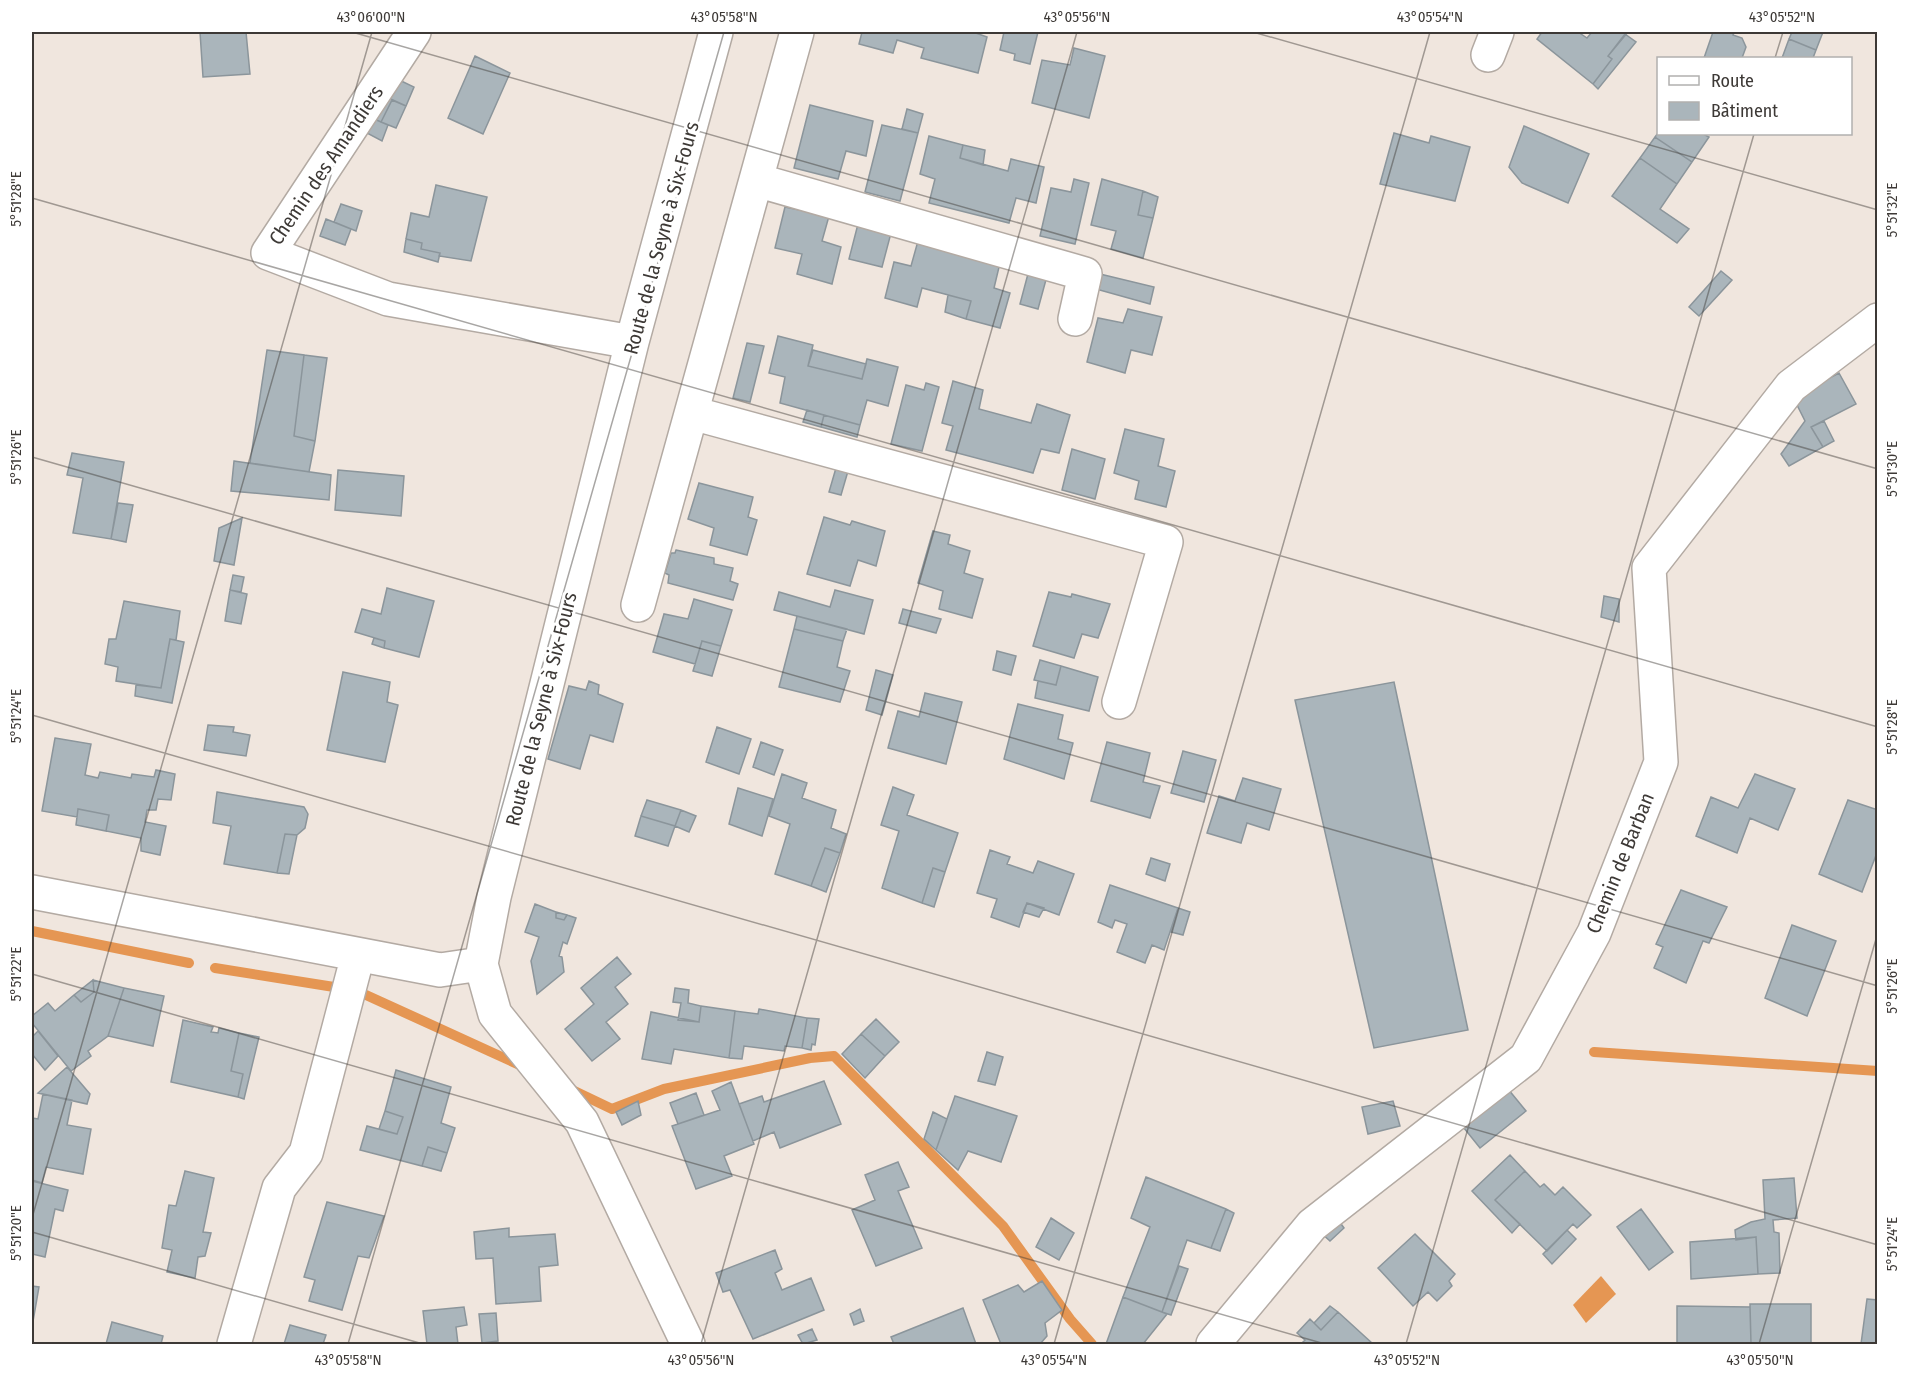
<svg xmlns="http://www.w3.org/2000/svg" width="1909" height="1376" font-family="'Fira Sans Condensed',sans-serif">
<rect width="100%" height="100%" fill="#f0e6de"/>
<!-- water -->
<path fill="#e59653" d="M1601,1276L1616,1294L1586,1323L1573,1305Z"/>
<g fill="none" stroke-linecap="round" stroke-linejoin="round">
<!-- stream -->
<path stroke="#e59653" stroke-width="10" d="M32,931L189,963
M215,968L334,987
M366,995L524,1067
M1594,1052L1878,1071
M568,1088L612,1109L664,1089L810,1058L834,1056L1003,1226L1070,1319L1092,1344"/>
</g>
<!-- building -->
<path fill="#aab5bb" stroke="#8b959b" stroke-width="1.5" d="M200,32H246L250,74L203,77Z
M862,32H973L987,37L978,73L921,58L924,48L897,40L893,53L859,44Z
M1004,32H1038L1030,64L1014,60L1015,54L1000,50Z
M1542,32H1578L1587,38L1592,32H1628L1608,56L1612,59L1593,84L1537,39Z
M1713,32H1734L1733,35L1742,38L1746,47L1742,58H1704Z
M1792,32H1823L1816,50L1789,39Z
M1625,34L1636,42L1598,89L1593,84L1612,59L1608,56Z
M1789,39L1816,50L1813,58H1782Z
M1074,48L1105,56L1089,118L1032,103L1042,60L1070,65Z
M475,56L510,73L483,134L448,118Z
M395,78L414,87L406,106L382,95Z
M382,95L392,100L381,122L372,118Z
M392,100L406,106L396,128L381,122Z
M810,105L873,121L866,156L846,151L838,179L794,168Z
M907,109L923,114L918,133L902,129Z
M372,118L388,125L382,141L365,132Z
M882,125L918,133L900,201L865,192Z
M1524,126L1589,154L1568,203L1522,183L1509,167Z
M1394,133L1429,143L1431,136L1470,147L1455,201L1380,184Z
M1658,133L1703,134L1709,137L1692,162L1655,137Z
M929,136L963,145L960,158L1008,171L1011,159L1044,167L1036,203L1016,198L1009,223L929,203L935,179L920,174Z
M1655,137L1692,162L1677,184L1640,158Z
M963,145L985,150L983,165L960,158Z
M1640,158L1677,184L1660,209L1689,229L1677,243L1612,196Z
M1074,179L1089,183L1075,244L1040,236L1051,188L1071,192Z
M1102,179L1143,191L1138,215L1153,218L1143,258L1111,249L1116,231L1091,225Z
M436,185L487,197L471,261L439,256L440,253L421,249L422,243L406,239L411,213L429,217Z
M1143,191L1158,197L1153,218L1138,215Z
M341,204L362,211L356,231L334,222Z
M785,207L829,216L822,241L841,247L832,284L797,274L802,254L775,248Z
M326,219L351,229L345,245L320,236Z
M858,224L891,233L882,267L849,259Z
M406,239L422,243L421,249L440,253L438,262L404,252Z
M918,241L1000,263L994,288L1010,293L1000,328L966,319L971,301L922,288L917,307L885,298L894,262L911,266Z
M1029,270L1047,276L1038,309L1020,304Z
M1721,271L1732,280L1699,316L1689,307Z
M1100,274L1154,287L1150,304L1096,289Z
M948,295L971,301L966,319L945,312Z
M1128,309L1162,317L1152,355L1131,350L1125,373L1087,362L1098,318L1123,323Z
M778,336L813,345L808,366L862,379L867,359L898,367L888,406L867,400L860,425L780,403L785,377L769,373Z
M747,343L764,346L750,402L733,398Z
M267,350L304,355L294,436L315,441L309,472L250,463Z
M813,350L866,364L862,379L808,366Z
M304,355L327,358L315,441L294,436Z
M1839,373L1856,404L1811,427L1823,447L1789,466L1781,454L1805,421L1793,397Z
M953,381L983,390L979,409L1031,423L1037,404L1070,415L1059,453L1041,449L1033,473L946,450L953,426L942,423Z
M926,383L939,387L922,451L891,444L906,385L924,390Z
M807,410L824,415L821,427L803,422Z
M824,415L860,425L857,437L821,427Z
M1824,421L1834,441L1823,447L1811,427Z
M1125,429L1164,439L1158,466L1175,471L1166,507L1135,499L1139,481L1114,473Z
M1072,449L1105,459L1095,499L1062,490Z
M72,453L124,462L111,539L73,533L83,478L67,475Z
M234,461L331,475L329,500L231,491Z
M836,468L848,471L841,495L829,492Z
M338,470L404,476L401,516L335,510Z
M699,483L753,497L748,517L757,520L747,555L710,545L714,528L688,519Z
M118,503L133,505L126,542L111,539Z
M824,517L850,525L852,521L885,531L876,566L858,560L850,586L807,574Z
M242,518L234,565L214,561L219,528Z
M933,531L950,535L948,544L970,551L964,573L983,579L972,618L939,609L943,591L918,583Z
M676,550L714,558V564L733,568L730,581L738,584L733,600L668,583L669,575L665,573L671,553H675Z
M233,575L244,577L241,592L230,590Z
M387,588L434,601L419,657L384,648L385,641L355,632L362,609L381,614Z
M230,590L247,594L241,624L225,621Z
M835,590L873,600L864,634L774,610L779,592L830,607Z
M1049,592L1071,597L1072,594L1110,604L1098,638L1082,634L1074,658L1033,646Z
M1604,596L1619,599V622L1601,617Z
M694,599L732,610L721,646L702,641L695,664L653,652L664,614L688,619Z
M124,601L180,611L176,640L170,639L161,688L116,681L118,667L105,664L109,639H116Z
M903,609L941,619L936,633L899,623Z
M797,616L847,629L843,641L794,629Z
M794,629L843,641L837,667L850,671L840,702L779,687Z
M374,638L385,641L384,648L372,644Z
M170,639L184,642L172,703L135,696L136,685L161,688Z
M702,641L721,646L712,676L693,671Z
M997,651L1016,656L1011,675L993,670Z
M1040,660L1061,666L1056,685L1034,680Z
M1061,666L1098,677L1089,711L1035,698L1038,681L1056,685Z
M876,670L893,675L882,715L866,710Z
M343,672L390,682L387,702L398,705L385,762L327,750Z
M589,681L599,685L598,694L623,704L613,742L590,735L580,769L548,759L569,686L586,690Z
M1394,682L1468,1030L1374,1048L1295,700Z
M925,693L962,702L946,764L888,748L898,711L919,717Z
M1018,704L1063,715L1058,739L1073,743L1064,779L1004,759Z
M208,725L234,727L233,732L250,735L246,756L204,750Z
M717,727L751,739L739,774L706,762Z
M55,738L91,744L85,775L98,778L100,772L131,778L132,774L154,777L156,770L175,774L171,800L158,799L156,810H147L145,822L166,826L160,855L141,851V838L106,831L109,815L78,809L77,817L42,811Z
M761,742L783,750L774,775L753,767Z
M1107,742L1150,753L1143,782L1160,786L1150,818L1091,801Z
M1183,751L1216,760L1204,802L1171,793Z
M782,774L807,783L802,798L836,810L831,828L846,834L840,853L825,848L811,886L775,874L790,824L769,816Z
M1755,774L1795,789L1778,830L1750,818L1737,853L1696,836L1711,797L1738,808Z
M1243,778L1281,789L1269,830L1247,823L1241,843L1207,833L1219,796L1235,801Z
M893,787L914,795L907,815L958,833L945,872L933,868L922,903L882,888L899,831L881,825Z
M738,788L773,799L762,836L729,824Z
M217,792L304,807L308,814L305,828L297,835L285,834L277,873L224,864L231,826L213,823Z
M647,800L681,810L675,826L641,816Z
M1848,800L1878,810V850L1862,892L1819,874Z
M78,809L109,815L106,831L76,825Z
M681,810L696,816L689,832L675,826Z
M641,816L675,826L668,846L635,836Z
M285,834L297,835L289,874L277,873Z
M825,848L840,853L826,892L811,886Z
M990,850L1010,857L1007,864L1033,873L1038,861L1074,874L1059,915L1027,903L1019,927L991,917L997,899L977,893Z
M1151,858L1170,864L1165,881L1146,874Z
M933,868L945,872L934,907L922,903Z
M1110,885L1178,908L1164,950L1152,945L1145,963L1117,952L1127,924L1115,920L1112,928L1098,922Z
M1681,890L1727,907L1709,943L1703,941L1686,983L1654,968L1663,947L1656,944Z
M1027,903L1044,908L1039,917L1023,912Z
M535,904L556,912V918L564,920L567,915L576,918L567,944L563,942L559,956L562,957L564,972L537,994L531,961L539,937L525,932Z
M1178,908L1190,912L1183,935L1171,932Z
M556,912L567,915L564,920L556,918Z
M1792,925L1836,941L1807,1016L1765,998Z
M617,957L631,974L615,987L628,1004L606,1022L620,1039L592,1061L565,1029L594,1004L581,988Z
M93,980L124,988L108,1036L88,1051L91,1056L71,1071L32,1023V1016L48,1003L55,1011L74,995L81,1002L94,992Z
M93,980L94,992L81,1002L74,995Z
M124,988L164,996L153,1046L108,1036Z
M675,988L689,990L688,1003L701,1006L699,1022L678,1020L681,1003L673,1002Z
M701,1006L735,1011L729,1058L674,1049L671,1064L642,1059L651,1012L699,1022Z
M759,1009L807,1018L802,1048L785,1046L784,1051L744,1046L742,1059L729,1058L735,1011L758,1014Z
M807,1018L819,1019L815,1045L812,1044L811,1050L802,1048Z
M876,1019L899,1042L885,1056L861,1034Z
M183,1020L213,1027L211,1032L218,1033L219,1028L239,1033L231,1071L243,1074L238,1097L171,1082Z
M38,1031L58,1056L45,1070L32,1054V1037Z
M239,1033L259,1037L244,1099L238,1097L243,1074L231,1071Z
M861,1034L885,1056L865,1078L842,1054Z
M987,1052L1003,1057L995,1085L978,1081Z
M67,1067L90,1094L87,1104L38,1093Z
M396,1070L451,1087L441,1123L455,1128L447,1153L428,1147L422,1166L360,1150L367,1126L397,1134L403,1117L385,1111Z
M824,1081L841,1124L780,1148L774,1132L753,1141L739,1104L762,1096L764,1102Z
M731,1082L754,1144L724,1156L732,1176L696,1189L672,1126L720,1110L712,1091Z
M1508,1089L1526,1111L1480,1148L1464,1128Z
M696,1093L704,1115L678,1124L670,1103Z
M43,1094L72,1100L67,1125L91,1129L83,1174L46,1167L42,1183L32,1180V1118L38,1119Z
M955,1096L1017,1116L1001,1162L968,1151L958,1170L936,1150Z
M638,1101L641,1115L622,1125L616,1112Z
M1393,1101L1400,1126L1368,1134L1362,1107Z
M385,1111L403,1117L397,1134L379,1129Z
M933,1112L947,1119L936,1150L924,1139Z
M428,1147L447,1153L441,1171L422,1166Z
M1510,1155L1525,1171L1495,1200L1520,1224L1512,1233L1472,1191Z
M898,1162L909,1187L898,1191L922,1248L876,1266L852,1210L875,1200L865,1175Z
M185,1171L214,1178L203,1232L211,1233L205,1256L198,1257L195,1278L167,1272L172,1250L162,1248L169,1205L176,1206Z
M1525,1171L1540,1187L1544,1184L1555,1195L1563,1187L1591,1215L1577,1228L1573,1224L1547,1251L1495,1200Z
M1146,1177L1226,1209L1211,1248L1187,1240L1162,1312L1123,1297L1150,1227L1131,1218Z
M1794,1178L1797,1218L1773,1220L1774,1232L1779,1233L1780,1273L1758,1274L1756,1237L1736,1240L1735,1230L1751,1222L1765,1219L1763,1180Z
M32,1181L68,1190L63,1211L55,1209L45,1257L32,1254Z
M327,1202L384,1216L369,1258L358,1256L342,1310L309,1301L315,1280L304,1277Z
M1226,1209L1234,1213L1220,1251L1211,1248Z
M1641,1209L1673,1252L1649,1270L1617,1227Z
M1336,1217L1344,1228L1330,1241L1320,1232Z
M1051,1218L1074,1233L1059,1260L1036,1247Z
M509,1228V1237L555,1234L558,1265L539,1267L541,1301L496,1304L493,1258L476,1259L474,1232Z
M1567,1230L1576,1239L1552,1264L1543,1254Z
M1415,1234L1455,1274L1449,1281L1452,1286L1437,1301L1428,1292L1413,1306L1378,1268Z
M1756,1237L1758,1274L1691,1279L1690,1242Z
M775,1250L782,1269L775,1273L782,1290L811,1278L824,1310L753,1339L730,1290L723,1292L716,1273Z
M1179,1266L1188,1269L1171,1315L1162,1312Z
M1042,1281L1062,1310L1045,1323L1047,1336L1040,1344H1001L983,1300L1018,1285L1024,1292Z
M32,1286L39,1287L32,1327Z
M1123,1297L1167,1314L1143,1344H1106Z
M1867,1299L1878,1300V1344H1861Z
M1750,1304H1811V1344H1751Z
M1330,1306L1338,1312L1321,1330L1314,1323Z
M1677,1306L1750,1307L1751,1344H1677Z
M464,1307L467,1325L456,1327L458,1344H427L423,1311Z
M963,1308L976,1344H894L891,1337Z
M860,1309L864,1321L854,1325L850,1314Z
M1338,1312L1373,1344H1301L1305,1340L1297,1333L1310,1319L1321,1330Z
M496,1313L498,1341L482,1343L479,1314Z
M112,1322L163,1336L161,1344H106Z
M290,1325L326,1335L323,1344H284Z
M812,1329L817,1340L803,1344L798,1335Z"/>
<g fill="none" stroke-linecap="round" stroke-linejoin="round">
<defs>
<path id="minor" d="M414,32L268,253L388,299L632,342
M1488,55L1497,32
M756,180L1085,274L1075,319
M692,413L1166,542L1119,702
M638,605L797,32
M32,892L440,970L481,964
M234,1344L279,1188L306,1153L358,955
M688,1344L582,1122L495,1014L481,964L494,897L632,342L716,32
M1213,1344L1312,1225L1526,1058L1594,933L1661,762L1649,568L1791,386L1878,320"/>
</defs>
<!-- minor casing -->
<use href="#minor" stroke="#b3aaa3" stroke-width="36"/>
<!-- minor -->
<use href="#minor" stroke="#fff" stroke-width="33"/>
</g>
<!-- ticks -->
<path fill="none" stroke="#3d3936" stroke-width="1.5" stroke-opacity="0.45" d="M352,32L1878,469M1253,32L1878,210M1775,58L1783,32M32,198L1878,727M32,457L1878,986M32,715L1878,1245M32,974L1325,1344M32,1218L372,32M32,1232L423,1344M348,1344L724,32M701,1344L1077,32M1054,1344L1430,32M1406,1344L1754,134M1759,1344L1878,932"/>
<g text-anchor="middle" stroke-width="6" stroke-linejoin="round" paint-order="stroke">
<!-- street labels -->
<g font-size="20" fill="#3d3936" stroke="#fff">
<text transform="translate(326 165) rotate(-56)" y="7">Chemin des Amandiers</text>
<text transform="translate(661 238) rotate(-75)" y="7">Route de la Seyne à Six-Fours</text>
<text transform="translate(541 709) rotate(-76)" y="7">Route de la Seyne à Six-Fours</text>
<text transform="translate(1620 863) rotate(-68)" y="7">Chemin de Barban</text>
</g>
</g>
<!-- border -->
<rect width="1909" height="1376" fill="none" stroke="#ffffff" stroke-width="66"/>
<!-- legend -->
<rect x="1657" y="57" width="195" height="78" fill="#ffffff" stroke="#b1b0af" stroke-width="1.5"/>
<rect x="1669" y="76" width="30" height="9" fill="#ffffff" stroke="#b1b0af" stroke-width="1.5"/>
<text x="1711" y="87" font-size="18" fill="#3d3936">Route</text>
<rect x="1669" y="102" width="30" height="18" fill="#aab5bb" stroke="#b1b0af" stroke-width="1.5"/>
<text x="1711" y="117" font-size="18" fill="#3d3936">Bâtiment</text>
<rect x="33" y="33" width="1843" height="1310" fill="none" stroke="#3d3936" stroke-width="2"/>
<g font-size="15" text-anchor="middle" fill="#3d3936">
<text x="371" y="22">43°06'00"N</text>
<text x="724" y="22">43°05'58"N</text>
<text x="1077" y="22">43°05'56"N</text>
<text x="1430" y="22">43°05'54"N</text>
<text x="1782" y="22">43°05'52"N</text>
<text transform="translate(16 199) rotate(-90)" y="5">5°51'28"E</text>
<text transform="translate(1892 210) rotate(-90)" y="5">5°51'32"E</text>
<text transform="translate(16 457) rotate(-90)" y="5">5°51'26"E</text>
<text transform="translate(1892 469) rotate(-90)" y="5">5°51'30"E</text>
<text transform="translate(16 716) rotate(-90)" y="5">5°51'24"E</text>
<text transform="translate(1892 727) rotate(-90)" y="5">5°51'28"E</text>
<text transform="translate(16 974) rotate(-90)" y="5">5°51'22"E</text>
<text transform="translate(1892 986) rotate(-90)" y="5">5°51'26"E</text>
<text transform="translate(16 1233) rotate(-90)" y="5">5°51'20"E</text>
<text transform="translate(1892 1244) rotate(-90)" y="5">5°51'24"E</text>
<text x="348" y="1365">43°05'58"N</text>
<text x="701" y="1365">43°05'56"N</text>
<text x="1054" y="1365">43°05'54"N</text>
<text x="1407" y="1365">43°05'52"N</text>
<text x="1760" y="1365">43°05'50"N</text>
</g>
</svg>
